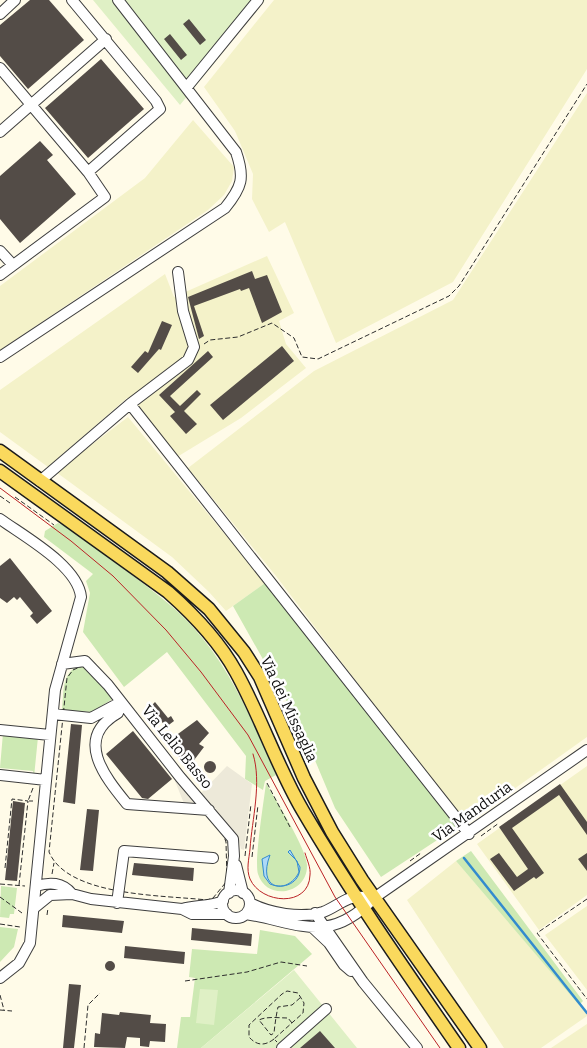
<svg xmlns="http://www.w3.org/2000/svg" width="587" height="1048" font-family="Bitter,serif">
<rect width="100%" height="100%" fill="#fffbe8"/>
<!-- farmland -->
<path fill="#f4f2c9" d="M274,0H587V69L453,282L336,343L285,222L269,232L252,199L253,174L235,131L204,87Z
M587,93V737L465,824L276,576L188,468L314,371L453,300Z
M193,120L234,167L232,181L224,195L208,210L0,350V286L145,178Z
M267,256L294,313L279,321L286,344L306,368L241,418L177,457L127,398L48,467L0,432V390L165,274L174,297Z
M128,417L265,583L226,611L209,592L172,557L56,472Z
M587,766V895L539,930L477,844Z
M456,861L587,1014V1016L541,1048H504L407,900Z
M587,906V990L545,935Z
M587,1024V1048H551Z"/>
<!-- green -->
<path fill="#cde9b3" d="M58,523C74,528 99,551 114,562C141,582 170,602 193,627C232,670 253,723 276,775L265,781L263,790L245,779L246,756L167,652L124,687L83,632L90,593L86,581L93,574L44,537L45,531Z
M265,583L457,827L381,877L335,808L301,727L233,606Z
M81,665L86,667L114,698L92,712L62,710C64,693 61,671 81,665Z
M3,733L38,737L34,777L33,771L0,768Z
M266,783C276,801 306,847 307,865C308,894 267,902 258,874C254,861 264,801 266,783Z
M471,851L583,1001L579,1005L456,861Z
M1,886L17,888L14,914H10L9,918L0,917Z
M0,927L18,929L14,947L0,962Z
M260,930L295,936L312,954L201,1048H177L181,1017H190L195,978L189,977L192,949L257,954Z"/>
<!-- pitch -->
<path fill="#dff0c5" d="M93,0H265L180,105Z
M294,970L357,1048H201Z
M200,989L218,990L214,1025L196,1023Z"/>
<!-- plaza -->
<path fill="#ede9d9" d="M227,766L252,784L244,850L241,849L239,841L211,806H185L175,781L186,774L201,793Z"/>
<!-- water -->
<path fill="#add9f7" stroke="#338bce" d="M290,850L300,867C300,883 284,890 270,884L264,876L262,859L270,855C256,892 289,894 299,872L297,861L288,852Z"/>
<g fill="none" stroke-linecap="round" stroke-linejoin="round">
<!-- stream -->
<path stroke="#338bce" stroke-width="2.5" d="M464,858L587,1013"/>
</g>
<!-- building -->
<path fill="#534c47" d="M30,0H49L84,40L28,89L0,56V25Z
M189,19L206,40L200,45L183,24Z
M170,34L187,55L181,60L164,39Z
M101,59L144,109L88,158L45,108Z
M40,141L53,155L47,160L76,194L20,243L0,219V176Z
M252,271L255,279L267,275L282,312L262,323L249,288L241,291L240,289L194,306L204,336L199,339L188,297Z
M162,321L172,325L161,350L159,349L138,373L131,367L145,351L148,353Z
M282,346L294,361L223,420L210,405Z
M208,351L213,357L170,396L180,406L197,390L201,394L184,411L197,424L186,434L170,416L175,412L159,395Z
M10,558L52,611L37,624L30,616L33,613L20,597L17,600L14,597L7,603L0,598V566Z
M155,702L168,718L171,716L174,721L166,727L150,707Z
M197,720L209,733L199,744L204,747L188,768L167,742Z
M71,724L82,725L75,804L63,802Z
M133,731L172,779L148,799L142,798L106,754Z
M204 767a6 6 0 1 1 12 0a6 6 0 1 1-12 0Z
M560,784L587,822V835L559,795L512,828L544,873L536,879L534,877L514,891L490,859L499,853L517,877L528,869L499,827Z
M13,801L25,803L17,881L5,880Z
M87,809L99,810L93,871L80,870Z
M587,853V871L578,859Z
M134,863L194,868L193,881L132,875Z
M63,915L124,921L122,933L62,927Z
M192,928L252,934L251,946L191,940Z
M125,946L185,952L184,964L124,958Z
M105 966a5 5 0 1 1 10 0a5 5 0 1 1-10 0Z
M69,984L81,985L74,1048H63Z
M120,1012L151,1015L150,1023L166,1024L165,1042L150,1041L149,1047L140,1046V1038L127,1037L125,1048L94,1047L95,1033L100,1034L102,1013L119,1015Z
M320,1031L335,1048H300Z"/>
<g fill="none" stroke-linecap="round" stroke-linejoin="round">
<defs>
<path id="minor" d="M72,0L156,101L160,109L88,172
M0,14L15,0
M0,68L88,172L105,197L0,275
M187,87L258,0
M0,132L106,39
M0,251L13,265
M0,357L225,208C242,187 245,178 236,152L118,0
M130,404L469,834
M40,481L130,404L188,360L194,347L183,311L178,272
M0,519C25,537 78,566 81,597L55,690L30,943L19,963L0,978
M62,664L85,661L108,685L180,777L233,839L234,856L229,893
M121,702L118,713C74,738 104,776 127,804L209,810
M53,714L91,718L121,702
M0,730L50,735
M0,775L46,780
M236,865L243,893
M36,886C50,882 62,882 72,894
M222 904a14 14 0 1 1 28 0a14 14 0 1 1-28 0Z
M117,903L124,851L213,858
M250,903C269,913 301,919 323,912C337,907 347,895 363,897
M34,908L50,895L72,894L91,899L182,909L192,914H227
M182,909C196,905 209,907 223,901
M315,913L363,982L417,1048
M246,914C300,923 329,945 374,898L587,750
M312,927L329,943L344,965L351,971
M282,1048L326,1009"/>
<path id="major" d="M0,451L167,572L209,609L244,652L260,677L304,778L332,832L362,880L480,1048
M0,471L168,592C194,615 219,641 236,672C261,717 277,767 303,811C351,893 405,970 459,1048"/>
</defs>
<!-- minor casing -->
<use href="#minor" stroke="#3e3e3e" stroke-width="12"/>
<!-- major casing -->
<use href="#major" stroke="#1c1c1c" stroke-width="15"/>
<!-- path -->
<path stroke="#2d2d2d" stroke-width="1" stroke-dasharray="5 2.5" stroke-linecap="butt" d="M204,344L210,340L238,337L272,323L294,338L302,357L318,359L449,296L459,286L587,84
M0,496L10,503
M15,497L54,525
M82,666L91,672L222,831L226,842L227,881L213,898L207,900C164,895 68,897 49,852L67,678L73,670Z
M267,783L290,827
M33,788L28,801H33
M481,836L499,823
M245,856L251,804
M252,857L258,805
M410,861L421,853
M5,868L12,799L28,801L19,885
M52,874L54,863
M0,884L25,886
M0,897L22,913
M587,899L537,933L587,999
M47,915L48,908
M0,924L20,927
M185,981L247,972L281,962L307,966
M0,995L4,1010
M0,1010L12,1011
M292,1023L288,1018C279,1018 267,1016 259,1020L271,1035L274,1033C275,1024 276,1016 278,1007L292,1005L301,997
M274,1039C265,1046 257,1046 249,1037V1025L282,994L287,991L298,993L304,1003L303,1013L274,1039L277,1042
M84,1048L88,1005L100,993"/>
<!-- minor -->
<use href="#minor" stroke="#fff" stroke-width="10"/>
<!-- major -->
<use href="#major" stroke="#fad95d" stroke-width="12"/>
<!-- tram -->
<path stroke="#bb2225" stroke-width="1" d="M0,488L71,541L113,576L166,630L201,672L248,735L335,897L440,1048
M253,754C262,783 252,819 250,849C249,859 246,869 250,879C261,904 309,908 310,875C311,868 307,860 305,853"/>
</g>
<g text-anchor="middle" stroke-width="5" stroke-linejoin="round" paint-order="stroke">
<!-- street labels -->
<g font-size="15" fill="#0b0b0b" stroke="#fff">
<text transform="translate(289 709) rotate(65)" y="5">Via dei Missaglia</text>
<text transform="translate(177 747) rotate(51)" y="5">Via Lelio Basso</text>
<text transform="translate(472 812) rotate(-35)" y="5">Via Manduria</text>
</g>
</g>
</svg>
